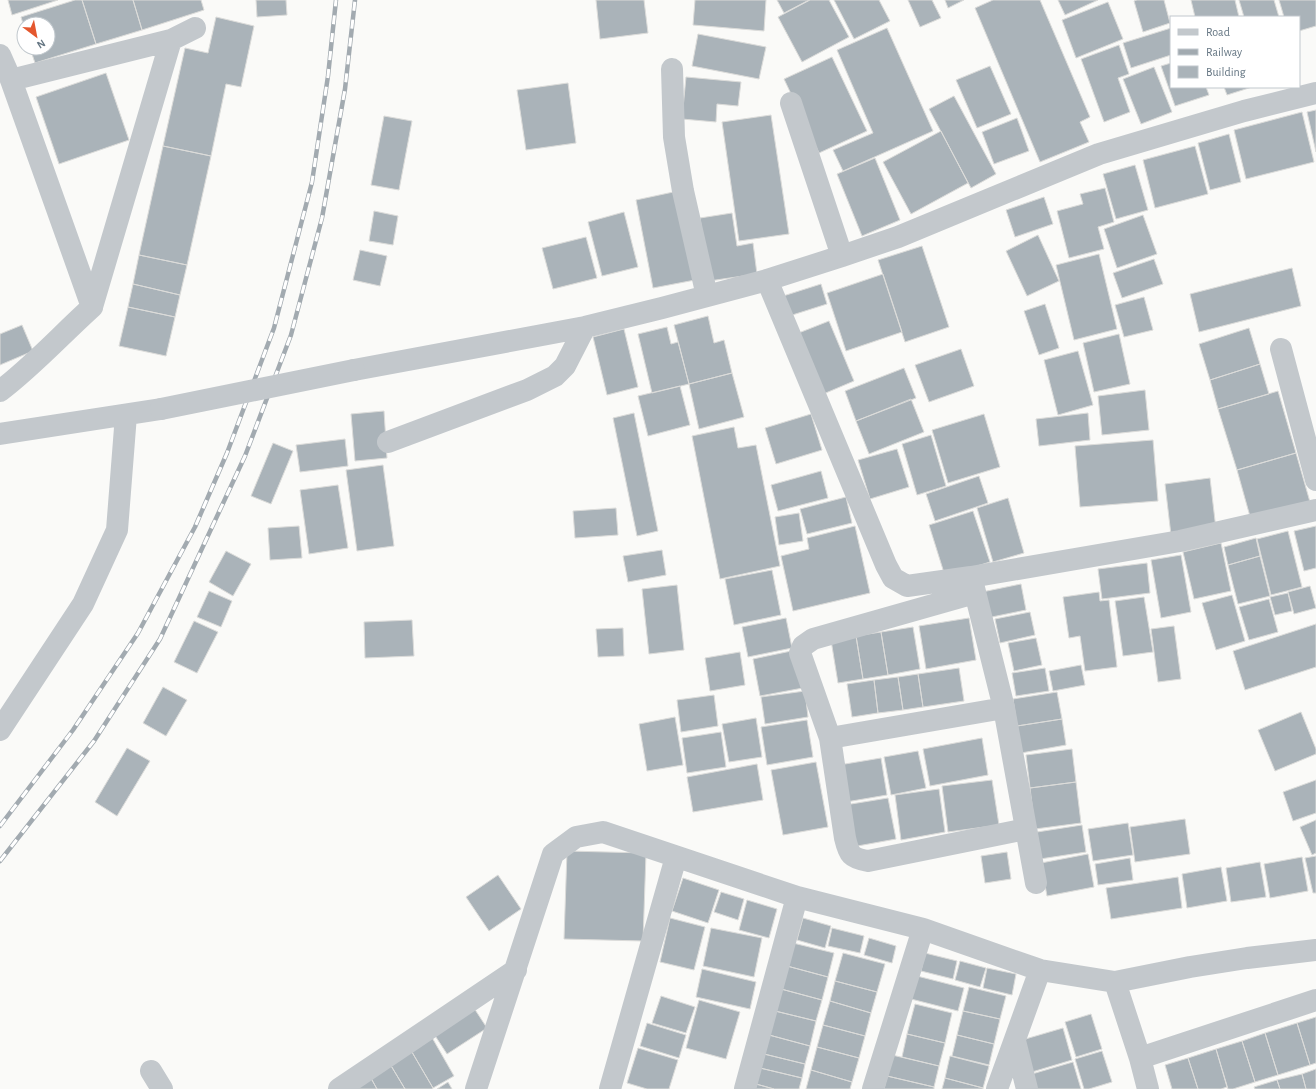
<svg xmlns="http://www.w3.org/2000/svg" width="1316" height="1089" font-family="'Alegreya Sans',sans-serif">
<rect width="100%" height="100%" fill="#fafaf8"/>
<!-- building -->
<path fill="#aab3b9" stroke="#dcdcda" d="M8,0H58L12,15Z
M75,0H82L96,44L35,63L30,48H48V24H24V27L21,17Z
M82,0H133L142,30L96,44Z
M133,0H201L204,10L142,30Z
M256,0H286L287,15L257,17Z
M596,0H644L648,33L600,39Z
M695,0H766L764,31L693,25Z
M777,0H809L784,13Z
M810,0H829L849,37L802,62L778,17Z
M834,0H879L890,21L854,39Z
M908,0H932L941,18L920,27Z
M945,0H964L948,8Z
M993,0H1040L1090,117L1080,122L1089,142L1040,162L975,8Z
M1058,0H1098L1065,15Z
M1137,0H1164L1170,23L1143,32L1134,1Z
M1191,0H1235L1239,17H1195Z
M1239,0H1274L1279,17H1244Z
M1279,0H1316V26L1299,31V17H1284Z
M1108,2L1123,39L1076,58L1062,20Z
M216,17L254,26L241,87L226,84L211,156L163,146L185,48L208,53Z
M887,28L933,131L843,171L833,150L873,133L837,50Z
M1171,28V55L1131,68L1123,43Z
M698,34L766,47L759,79L692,66Z
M1119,45L1129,74L1118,78L1130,112L1104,122L1081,59Z
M832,57L867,131L819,153L784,79Z
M1171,63V87H1206L1209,95L1175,106L1161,66Z
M990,66L1011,114L977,128L956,80Z
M1154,67L1172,112L1141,124L1123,79Z
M106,73L129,140L59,164L36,97Z
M686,77L741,82L738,106L717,104L716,122L682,119Z
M568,83L576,143L526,150L517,90Z
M1224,87H1252L1227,95Z
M954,96L996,174L971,188L929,109Z
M1316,110V152L1307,112Z
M1302,112L1314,162L1246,179L1234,130Z
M771,115L789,234L739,241L722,122Z
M384,116L412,121L399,190L371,185Z
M1017,118L1029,151L994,164L982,132Z
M941,131L968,183L911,214L883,162Z
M1229,134L1241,182L1210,190L1198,143Z
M163,146L211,156L187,265L139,255Z
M1195,146L1208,194L1155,208L1143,160Z
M875,158L900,220L862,236L837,174Z
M1135,165L1148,210L1116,219L1103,174Z
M1105,188L1114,222L1098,227L1104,249L1069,258L1057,211L1083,204L1080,194Z
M678,191L695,280L653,288L636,200Z
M1044,197L1053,224L1015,237L1006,210Z
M374,211L398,216L393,245L369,241Z
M624,212L638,267L602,276L588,222Z
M732,213L737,246L753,243L757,274L709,281L700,218Z
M1143,215L1157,254L1117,268L1104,229Z
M1038,235L1059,281L1027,296L1006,251Z
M586,237L597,278L553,289L542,248Z
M922,246L949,327L905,342L878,260Z
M360,250L387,256L380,286L353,280Z
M1099,254L1117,329L1074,340L1056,265Z
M139,255L187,265L180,295L133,284Z
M1154,259L1163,284L1122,298L1113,273Z
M1292,268L1301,306L1199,332L1190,294Z
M883,274L902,332L846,351L827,293Z
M133,284L180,295L175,317L128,307Z
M821,284L827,304L786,317L780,297Z
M1144,297L1153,330L1124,337L1115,305Z
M1045,304L1059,348L1039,355L1024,311Z
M128,307L175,317L166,356L119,346Z
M708,316L714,343L724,340L732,373L689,384L674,325Z
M829,321L854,381L821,395L796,334Z
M22,325L33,351L0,365V334Z
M667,327L671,344L678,342L689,384L652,393L638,334Z
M1249,328L1260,364L1210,380L1199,344Z
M624,329L638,387L607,395L593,337Z
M1119,334L1130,384L1094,392L1083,343Z
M961,349L974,386L929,402L915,365Z
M1078,351L1093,405L1058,415L1044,360Z
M1260,364L1269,394L1218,409L1210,380Z
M904,368L916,398L856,421L845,391Z
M732,373L744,417L699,429L689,384Z
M680,386L690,425L648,436L638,396Z
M1145,390L1149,430L1102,435L1098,396Z
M1278,391L1296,453L1237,470L1218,409Z
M911,399L924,432L869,454L856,421Z
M384,411L387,458L355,461L351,414Z
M634,413L658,531L637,536L613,418Z
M1088,413L1090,440L1039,446L1036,419Z
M811,414L822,450L776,464L765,428Z
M984,414L1000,467L948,483L932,430Z
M734,427L738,448L756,445L780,566L720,579L692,436Z
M931,435L946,486L917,495L902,444Z
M345,439L348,466L300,472L296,445Z
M1153,440L1158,501L1080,507L1075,446Z
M273,443L293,451L271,504L251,496Z
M897,449L909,487L870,499L858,460Z
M1296,453L1310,502L1251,520L1237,470Z
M383,465L394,546L357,551L346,470Z
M821,471L828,498L778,511L771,485Z
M979,476L988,503L935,521L926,494Z
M1210,478L1216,529L1171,535L1165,484Z
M338,485L348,548L309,554L300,490Z
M846,497L852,523L807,534L800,509Z
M1008,498L1024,553L993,562L977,508Z
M616,508L618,535L575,538L573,511Z
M973,511L990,562L945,576L929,525Z
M799,513L803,541L779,545L775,517Z
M299,526L302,558L270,560L268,528Z
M855,526L870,593L793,611L781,556L809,549L807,538Z
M1316,526V568L1304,571L1294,531Z
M1288,531L1302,587L1271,595L1257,539Z
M1256,538L1260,556L1228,565L1224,547Z
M1221,543L1231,591L1194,599L1183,552Z
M662,550L666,575L628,582L623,556Z
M226,551L251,564L233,596L209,582Z
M1181,555L1191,612L1161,618L1151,560Z
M1260,556L1270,596L1238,604L1228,565Z
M1147,563L1150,593L1102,599L1098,569Z
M772,570L781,615L734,625L725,579Z
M1021,584L1026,610L987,618L982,592Z
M677,585L684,650L649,654L642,589Z
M1310,586L1316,608L1294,614L1288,592Z
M209,591L232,601L221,627L197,617Z
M1099,592L1100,601L1109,600L1117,667L1085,671L1080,636L1069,638L1063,597Z
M1288,593L1292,611L1275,615L1270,597Z
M1232,595L1245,641L1216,650L1202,603Z
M1144,597L1153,652L1123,656L1115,601Z
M1269,599L1278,632L1249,640L1239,607Z
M1030,612L1035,635L1000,643L995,619Z
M786,618L792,648L748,657L742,627Z
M969,618L976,660L926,669L919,626Z
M412,620L414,656L365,658L364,622Z
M194,621L218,632L197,673L174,662Z
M1316,624V667L1245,690L1233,651Z
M1174,626L1181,679L1158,682L1151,629Z
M913,627L920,669L888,675L881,632Z
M623,628L624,656L598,657L596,629Z
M881,632L888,675L863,679L856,636Z
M856,636L863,679L838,683L831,640Z
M1036,638L1042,665L1014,671L1008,643Z
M796,650L803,688L760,696L753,659Z
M740,652L745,685L710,691L705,658Z
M1081,665L1085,685L1053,691L1049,671Z
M959,668L964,701L923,707L918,674Z
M1045,668L1049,691L1016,696L1012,673Z
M918,674L923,707L903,710L898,677Z
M898,677L903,710L878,713L874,680Z
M874,680L878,713L852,717L847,684Z
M163,687L187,700L166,736L143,723Z
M805,691L808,717L765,724L761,697Z
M1057,692L1062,719L1017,726L1013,699Z
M714,695L718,726L681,732L677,700Z
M1301,712L1316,749V754L1275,771L1258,730Z
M675,717L683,765L647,771L639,724Z
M756,718L762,757L729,762L722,724Z
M1062,719L1066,745L1021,753L1017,726Z
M807,720L813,757L767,765L761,727Z
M721,732L726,767L687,773L682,738Z
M982,738L988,775L930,786L923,749Z
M127,748L150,761L117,816L95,802Z
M1072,749L1076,782L1030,788L1026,755Z
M918,751L926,788L891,795L884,757Z
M881,758L887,795L846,802L839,765Z
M816,762L828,827L783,835L771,770Z
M757,764L763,800L693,812L687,777Z
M992,780L999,825L948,832L942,786Z
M1316,780V813L1293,821L1283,792Z
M1076,782L1081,823L1035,829L1030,788Z
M939,789L945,832L901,840L895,795Z
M888,798L896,839L852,847L845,805Z
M1185,819L1190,854L1135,862L1130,827Z
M1316,820V853L1312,855L1300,827Z
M1128,823L1133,855L1093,861L1088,829Z
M1082,825L1086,852L1040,859L1037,832Z
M567,851L646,853L643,941L564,939Z
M1007,852L1011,879L985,883L981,856Z
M1088,854L1094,887L1047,896L1041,863Z
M1316,856V893H1313L1305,858Z
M1302,857L1308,891L1270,898L1264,864Z
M1130,858L1133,880L1098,885L1095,864Z
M1260,862L1266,897L1231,902L1226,868Z
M1221,867L1227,901L1187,908L1182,874Z
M498,875L521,909L489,931L466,897Z
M1178,877L1182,908L1111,919L1106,888Z
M683,878L719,890L708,923L672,911Z
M721,892L744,899L738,920L714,912Z
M747,900L777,909L769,938L739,930Z
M670,918L705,927L694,970L660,962Z
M803,918L831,926L825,948L797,940Z
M711,928L762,938L754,977L703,966Z
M832,928L864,936L860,953L828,946Z
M869,938L896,946L892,963L864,955Z
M793,943L834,953L828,977L787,966Z
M843,953L885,964L877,992L835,981Z
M925,953L957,961L953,979L921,971Z
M960,961L986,968L980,987L955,980Z
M787,966L828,977L822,1000L781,989Z
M987,968L1016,974L1012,995L983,988Z
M702,969L756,982L750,1009L696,997Z
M917,976L964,988L958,1011L911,999Z
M835,981L877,992L871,1013L830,1001Z
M969,987L1006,996L1000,1019L963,1011Z
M781,989L822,1000L816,1021L775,1011Z
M661,996L695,1007L686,1033L652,1023Z
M699,1000L740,1012L726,1059L686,1048Z
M830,1001L871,1013L865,1036L823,1025Z
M915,1004L952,1013L945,1043L907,1034Z
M472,1005L487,1028L447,1054L432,1031Z
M775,1011L816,1021L810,1046L769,1035Z
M963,1011L1000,1019L994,1044L957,1035Z
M1091,1014L1102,1049L1076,1057L1065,1022Z
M1316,1017V1063L1310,1065L1297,1023Z
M647,1023L686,1035L679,1058L640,1046Z
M1297,1023L1310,1065L1278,1075L1265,1033Z
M823,1025L865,1036L859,1058L817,1047Z
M1063,1028L1072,1060L1032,1072L1022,1040Z
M1265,1033L1278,1075L1255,1082L1242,1041Z
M430,1034L454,1076L433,1088L409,1047Z
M907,1034L945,1043L939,1066L902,1057Z
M769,1035L810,1046L805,1064L764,1054Z
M957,1035L994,1044L989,1065L952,1056Z
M1242,1041L1255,1082L1233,1089H1228L1216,1049Z
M409,1047L433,1088L432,1089H405L387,1059Z
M817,1047L859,1058L852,1082L811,1070Z
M638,1048L678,1060L669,1089H647L627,1083Z
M1216,1049L1227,1087L1221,1089H1198L1188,1058Z
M1102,1051L1112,1082L1089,1089H1084L1075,1059Z
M764,1054L805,1064L802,1078L760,1068Z
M892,1055L939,1066L934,1087L887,1076Z
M950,1056L989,1066L983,1088L945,1078Z
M1188,1058L1198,1089H1172L1165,1065Z
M387,1059L405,1089H377L367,1071Z
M1073,1062L1081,1089H1036L1032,1074Z
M760,1068L802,1078L799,1089H774L756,1084Z
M1316,1069V1089H1306L1302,1074Z
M811,1070L852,1082L850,1089H806Z
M367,1071L377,1089H348Z
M1302,1074L1306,1089H1280L1277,1080Z
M887,1076L934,1087V1089H884Z
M945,1078L983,1088V1089H942Z
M1277,1080L1280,1089H1255L1254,1087Z
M448,1082L452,1089H437Z
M756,1084L774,1089H755Z"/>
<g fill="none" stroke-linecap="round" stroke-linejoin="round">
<!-- minor -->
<path stroke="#c3c8cc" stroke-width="22" d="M0,55L11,80L92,307C61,335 33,366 0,391
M672,69L674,137L683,191L707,296
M11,80L171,40L195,28
M791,103L842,256
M767,280L886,565L893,578L907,586L971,577L1180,541L1316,510
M92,307L171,40
M1281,349L1316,480
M354,370L585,327L662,308L767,280L842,256L898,237L1099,154L1244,111L1316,93
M0,434L161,409
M388,442L527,390L555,376L565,366L585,327
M972,580L1004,708L1036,883
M975,593L813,639L803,646L800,653L830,738L845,838C849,855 851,858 868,861L1026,829
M0,730L83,604L117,530L126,415
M830,738L1004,708
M1115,982L1140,1058L1148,1089
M1015,1041L1027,1089
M1140,1058L1316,1000
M151,1071L162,1089
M339,1089L516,970
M476,1089L553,854L576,837L603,832L797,897L923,929L1040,970L1115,982L1190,967L1247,958L1316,950
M610,1089L676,857
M745,1089L797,897
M873,1089L923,929
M997,1089L1040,970"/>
<defs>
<path id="rail" d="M0,826L73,730L138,633L195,527L227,453L274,328L312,182L328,76L336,0
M0,861L94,741L160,639L245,456L291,335L322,218L345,89L355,0"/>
</defs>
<!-- rail casing -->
<use href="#rail" stroke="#a2aab0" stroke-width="4.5"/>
<!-- rail -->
<use href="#rail" stroke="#fff" stroke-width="3" stroke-dasharray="9" stroke-linecap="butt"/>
<!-- minor-bridge -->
<path stroke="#c3c8cc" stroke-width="22" d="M161,409L354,370"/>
</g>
<!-- legend -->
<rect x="1170" y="16" width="130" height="72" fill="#ffffff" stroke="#c1c8cd"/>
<rect x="1178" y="29" width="20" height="6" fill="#c3c8cc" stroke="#c1c8cd"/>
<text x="1206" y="36" font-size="12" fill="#657683">Road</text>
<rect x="1178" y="49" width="20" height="6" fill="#a2aab0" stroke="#c1c8cd"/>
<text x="1206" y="56" font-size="12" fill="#657683">Railway</text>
<rect x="1178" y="66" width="20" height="12" fill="#aab3b9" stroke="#c1c8cd"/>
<text x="1206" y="76" font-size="12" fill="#657683">Building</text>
<!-- north arrow -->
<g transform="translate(36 36) rotate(148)"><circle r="19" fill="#ffffff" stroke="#c1c8cd"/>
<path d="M0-3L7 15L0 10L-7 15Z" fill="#e4572e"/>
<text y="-6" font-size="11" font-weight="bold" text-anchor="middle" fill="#657683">N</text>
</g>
</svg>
